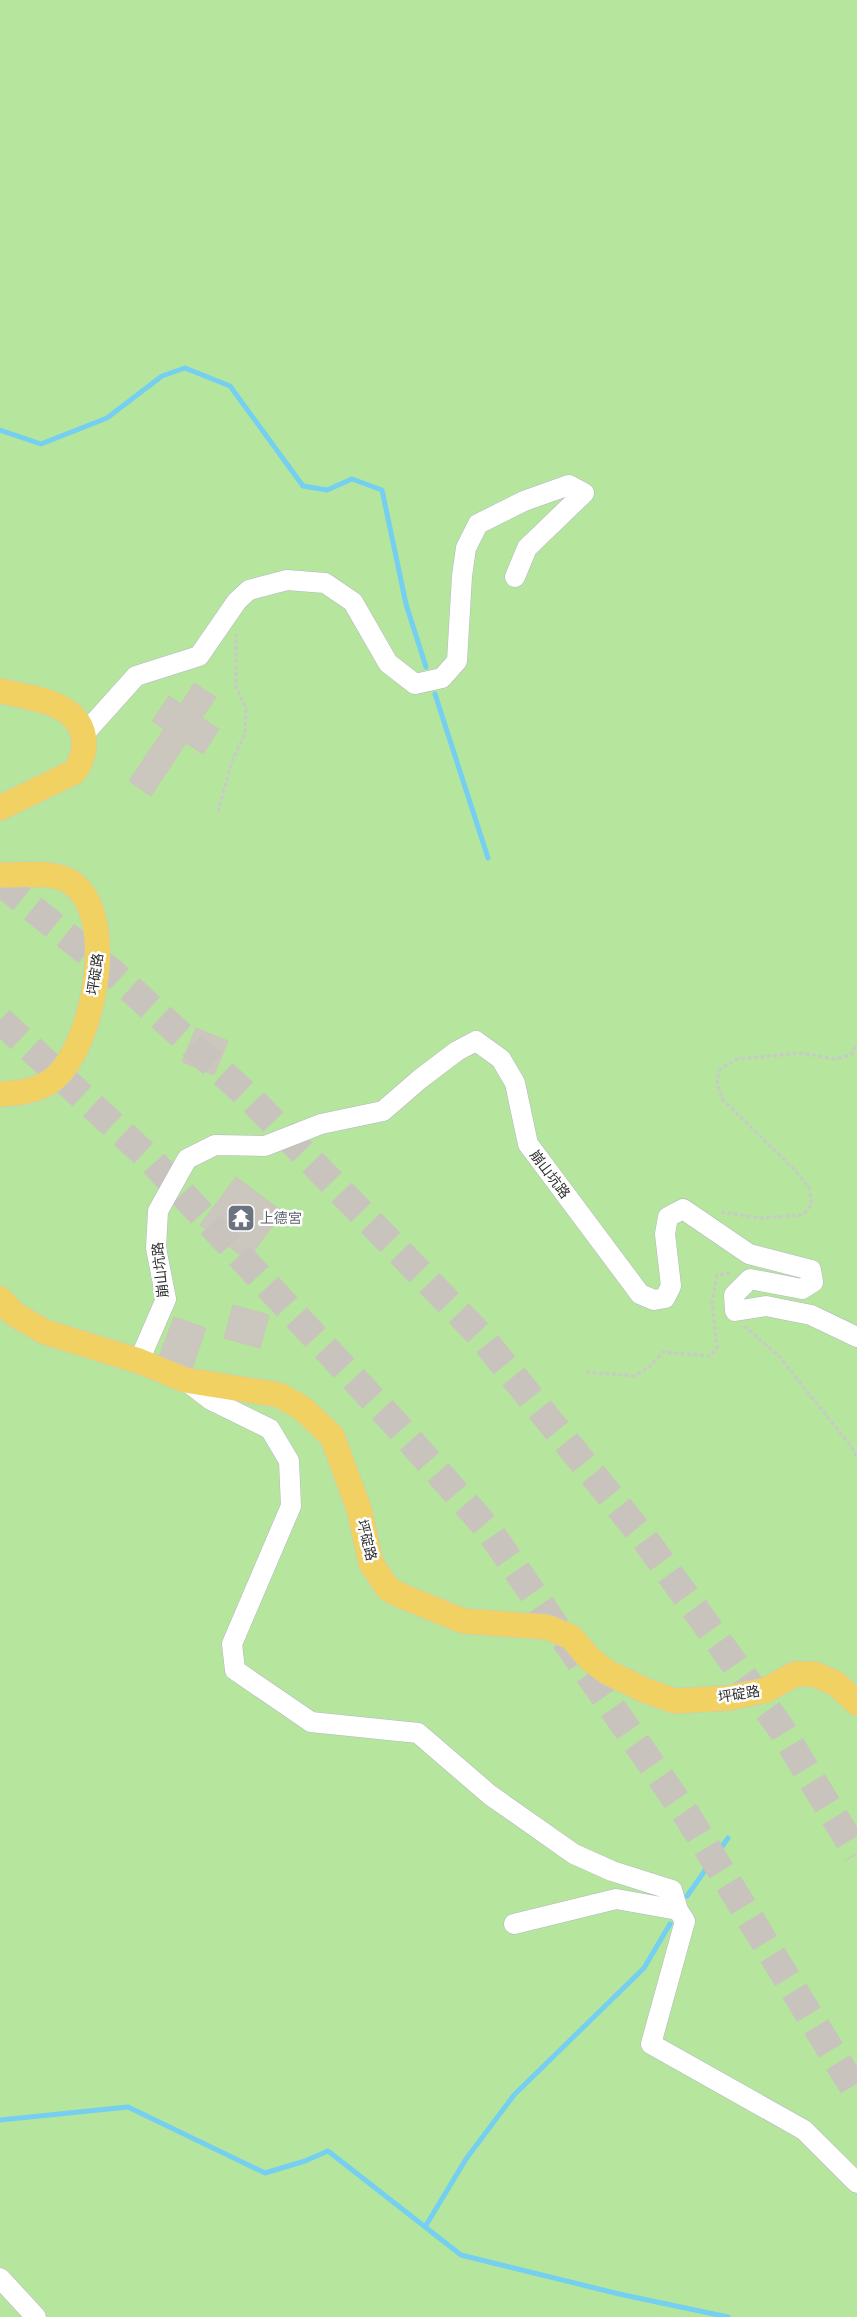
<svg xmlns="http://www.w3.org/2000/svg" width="857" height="2317" font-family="'Fira Sans','Noto Sans TC',sans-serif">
<rect width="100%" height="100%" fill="#efe9e1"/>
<!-- green -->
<path fill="#b6e59e" d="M0,0H857V2317H0Z"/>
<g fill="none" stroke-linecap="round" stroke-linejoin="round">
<!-- stream -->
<path stroke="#75cff0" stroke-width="5" d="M0,430L41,444L107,418L162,376L185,368L230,386L303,486L327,490L352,479L382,490L406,604L426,667
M435,694L488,858
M687,1896L728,1838
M0,2120L128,2107L265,2173L305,2161L328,2151L461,2255L619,2294L728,2317
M425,2227L466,2159L514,2095L644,1968L670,1924"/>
</g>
<!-- building -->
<path fill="#cbc7bf" stroke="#cbc5ba" d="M194,683L216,697L202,718L219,729L203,754L186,743L151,796L129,781L164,729L152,721L169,696L181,704Z
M196,1028L228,1041L214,1075L182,1062Z
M236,1177L283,1212L247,1260L200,1225Z
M233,1305L269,1315L260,1348L224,1338Z
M174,1317L206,1328L192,1369L159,1357Z"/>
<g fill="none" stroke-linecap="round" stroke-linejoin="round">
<!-- highway-tunnel -->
<path stroke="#c8c4bd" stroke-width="28" stroke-dasharray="28 14" stroke-linecap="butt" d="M0,882L113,973L250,1098L480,1335L644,1538L780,1727L857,1854
M0,1020L152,1161L393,1421L488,1529L688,1817L857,2093"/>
<defs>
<path id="minor" d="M84,734L136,676L199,656L237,601L249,590L287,580L325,583L353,602L388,663L415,684L442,678L457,661L462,576L466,548L478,524L524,501L569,485L584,493L527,548L515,577
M139,1361L166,1299L156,1248L158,1211L187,1159L215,1145L265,1146L321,1124L383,1111L420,1079L457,1051L476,1041L501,1059L515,1083L528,1144L640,1294L654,1300L665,1298L671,1286L665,1234L668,1217L683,1209L749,1254L811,1270L813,1282L802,1289L750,1279L734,1295L735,1311L766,1306L811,1315L857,1337
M185,1380L211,1400L270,1429L289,1461L291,1506L232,1644L235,1670L311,1722L418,1733L490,1795L574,1854L612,1871L672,1890L678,1910L685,1921L651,2044L804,2130L857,2183
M514,1924L616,1899L678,1910
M0,2278L36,2317"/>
<path id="major" d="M0,691C31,698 84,702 84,744C84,755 81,763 74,772L0,808
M0,875C17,875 49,872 65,879C123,905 94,1051 51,1081C35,1092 18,1093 0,1094
M0,1299L14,1314L45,1332L139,1361L185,1380L279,1395L302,1408L332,1436L359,1509L371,1563L388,1589L404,1597L463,1621L547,1627L571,1637L590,1659L607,1672L644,1690L675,1701L729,1698L766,1690L795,1674H814L835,1683L857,1703"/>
</defs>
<!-- minor casing -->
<use href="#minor" stroke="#b4b7c1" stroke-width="21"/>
<!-- major casing -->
<use href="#major" stroke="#c9c9c9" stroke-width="26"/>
<!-- path -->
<path stroke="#c9c9c9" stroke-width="3" stroke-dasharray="4 2.5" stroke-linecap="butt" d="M218,812L232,761L245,734L246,709L236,686V634
M721,1212L760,1218L803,1215L812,1204L809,1188L795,1170L722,1099L717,1081L720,1069L737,1059L802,1053L834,1059L851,1055L857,1044
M744,1326L779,1356L853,1449L857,1458
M586,1372L634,1376L649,1367L663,1352L711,1356L717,1348L712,1303L717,1275L730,1273"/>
<!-- minor -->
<use href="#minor" stroke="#fff" stroke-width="20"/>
<!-- major -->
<use href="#major" stroke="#f2d163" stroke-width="25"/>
</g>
<!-- icons -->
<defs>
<symbol id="temple-square" viewBox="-11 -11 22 22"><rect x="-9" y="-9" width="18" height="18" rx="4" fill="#6b7280" stroke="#fff"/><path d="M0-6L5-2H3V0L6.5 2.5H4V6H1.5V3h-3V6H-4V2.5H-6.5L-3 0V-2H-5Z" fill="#fff"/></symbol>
</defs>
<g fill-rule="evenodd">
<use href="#temple-square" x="225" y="1202" width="32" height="32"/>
</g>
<g text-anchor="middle" stroke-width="5" stroke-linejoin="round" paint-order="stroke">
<!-- street labels -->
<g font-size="14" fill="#2e2e2e" stroke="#fff">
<text transform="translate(95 974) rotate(-82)" y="5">坪碇路</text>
<text transform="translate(550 1174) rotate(53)" y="5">崩山坑路</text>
<text transform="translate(160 1270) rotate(-96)" y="5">崩山坑路</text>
<text transform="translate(367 1540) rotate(76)" y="5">坪碇路</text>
<text transform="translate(739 1694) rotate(-9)" y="5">坪碇路</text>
</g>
<!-- worship labels -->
<g font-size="14" fill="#5b616d" stroke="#fff" text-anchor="start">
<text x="260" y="1223">上德宮</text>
</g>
</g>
</svg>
